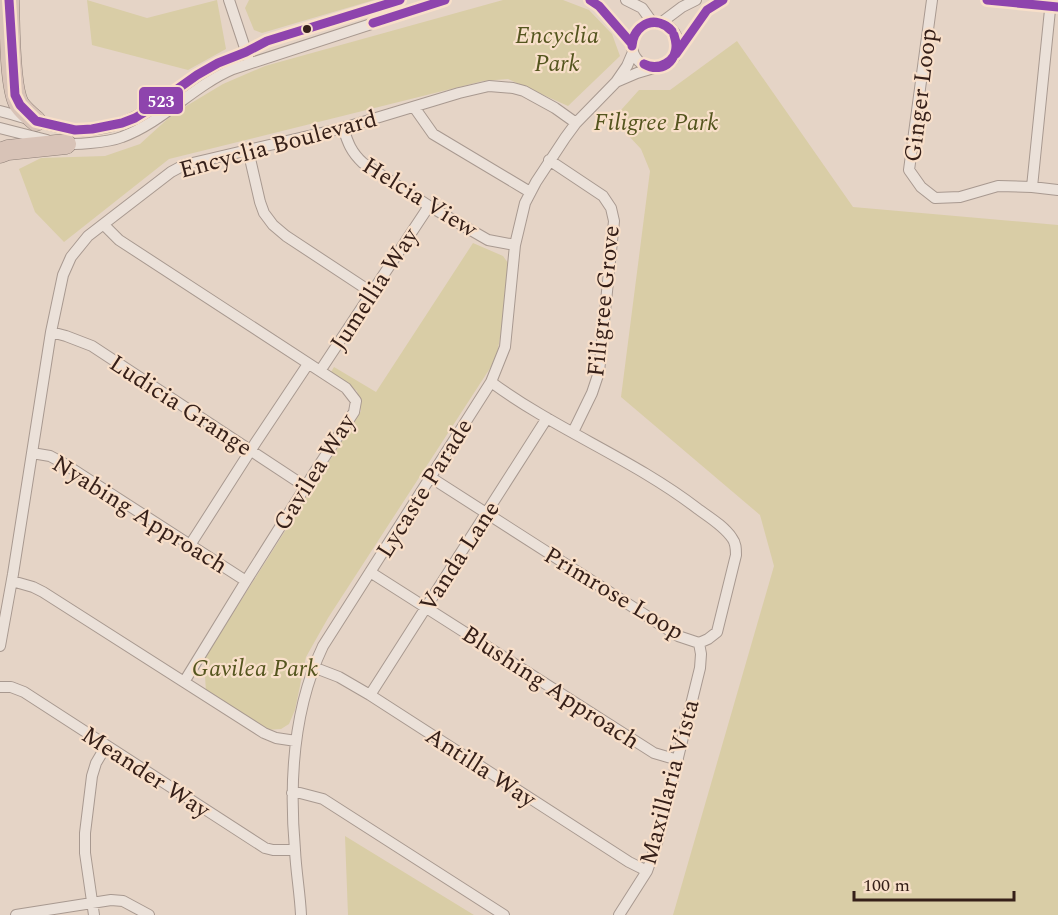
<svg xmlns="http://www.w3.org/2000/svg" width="1058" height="915" font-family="Spectral,serif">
<rect width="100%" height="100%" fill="#e5d4c6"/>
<!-- green -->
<path fill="#d9cda6" d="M87,0L147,18L217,0L226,49L188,70L92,45Z
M249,0H374L262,33L254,30L245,8Z
M503,0H563L589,10L612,34L620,56L568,106L508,79L483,81L169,159L64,242L35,212L19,169L41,158L105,156L140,144L173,114L223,84L265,66Z
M737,41L853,207L1058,225V915H673L774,566L760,515L621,397L650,171L641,149L613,119L639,90H670Z
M473,243L503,256L508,263L501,333L496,359L328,618L306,657L295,710L289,724L281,729L266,730L206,692L204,659L361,411L357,391L331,372L334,367L376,392Z
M345,836L474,915H348Z"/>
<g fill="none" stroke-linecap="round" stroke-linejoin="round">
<defs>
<path id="street" d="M229,0L248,57
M590,0L599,6L632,44
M626,0L642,8L652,22
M932,0L909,170L921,187L935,198L960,197L998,186L1032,187L1058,190
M987,0L1058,7
M662,22L682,7L696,0
M632 45a23 23 0 1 1 46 0a23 23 0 1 1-46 0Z
M678,51L707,10L723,0
M616,82L637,73L654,68
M414,107L433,134L530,192
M0,111C25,117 51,128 77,130C135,133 169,90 216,64C226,59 236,56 246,52C253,49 260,45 267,41L400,0
M0,128L47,140
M343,128C348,143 351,152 363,163L429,206L488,240L515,245
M63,143C72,145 81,144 90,143C101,142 112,141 122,137C163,122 193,86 233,69L445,0
M248,150L260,202L264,213L273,225L286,236L371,292
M549,160L603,196L611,208L614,221L599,372L592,393L573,432
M1032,187L1051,0
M104,225L119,240L346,388L356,401L354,412L316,470L246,581L184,682
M51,332L66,336L92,346L306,487
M320,371L429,206
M32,453L50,456L63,463L246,581
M430,477L678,636L699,643L708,639L717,632L736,555C736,549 736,543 732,538C724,526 709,517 698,509C633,459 556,430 491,382
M190,545L256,442L308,364
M370,572L654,753L678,760
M12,581L33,587L43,592L264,733L276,738L296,741
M0,646L13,574L51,332L63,275L71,257L88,236L171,172L184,165L343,128L459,93L489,86L513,88L524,91L555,108L576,123
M313,667L339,677L370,695L629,862L647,871
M0,687H11L24,692L265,848L273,850H295
M370,695L547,418
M292,793H300L323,799L504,915
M16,915L111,900L123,901L149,915
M94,915L85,853V833L92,776L96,763L106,746
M301,915C300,893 296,872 295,850C289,782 293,709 323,646L491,382L505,347L515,245L525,203L536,182L565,138L576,123L616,82L627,66L633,52
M619,915L647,871L657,843L700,668L701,654L699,643"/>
<path id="highway" d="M9,0C10,23 9,86 19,104C23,110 30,116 36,121
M0,153L8,150L66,144"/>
</defs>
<!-- street casing -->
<use href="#street" stroke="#a89990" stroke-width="12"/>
<!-- highway casing -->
<use href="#highway" stroke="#8e7f77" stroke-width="21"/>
<!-- street -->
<use href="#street" stroke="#ebe1d9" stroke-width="10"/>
<!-- highway -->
<use href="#highway" stroke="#d8c3b7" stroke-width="20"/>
<defs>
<path id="bus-1" d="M9,0L15,95L20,105L36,121L75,130L92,129L122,123L135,118L148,110L197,75L218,63L246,52L267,41L400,0
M590,0L599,6L632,44
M987,0L1058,7
M373,23L445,0
M632,46C632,24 658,14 672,31
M632,46C633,30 648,16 664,25C667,26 669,29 672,31
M676,54L707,10L723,0
M644,64C658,71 677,62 676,45C676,42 675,38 674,35
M644,64C665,76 682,56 674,35"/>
</defs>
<!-- bus-1 casing -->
<use href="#bus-1" stroke="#f8dfc9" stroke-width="14"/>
<!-- bus-1 -->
<use href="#bus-1" stroke="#8e44ad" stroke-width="9"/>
</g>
<!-- markers -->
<circle fill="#362019" stroke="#f8dfc9" stroke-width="2" cx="307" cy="29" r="5"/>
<g text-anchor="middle" stroke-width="4.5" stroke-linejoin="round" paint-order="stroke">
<!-- park labels -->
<g font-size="24" font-style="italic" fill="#54551e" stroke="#f8dfc9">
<text x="557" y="43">Encyclia<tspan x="557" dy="28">Park</tspan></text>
<text x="656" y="130">Filigree Park</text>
<text x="255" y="676">Gavilea Park</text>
</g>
<!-- street labels -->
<g font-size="24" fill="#362019" stroke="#f8dfc9">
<text transform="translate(920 95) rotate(-83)" y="8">Ginger Loop</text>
<text transform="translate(278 144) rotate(-15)" y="8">Encyclia Boulevard</text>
<text transform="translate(420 197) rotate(32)" y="8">Helcia View</text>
<text transform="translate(374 289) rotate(-57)" y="8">Jumellia Way</text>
<text transform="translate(603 301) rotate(-84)" y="8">Filigree Grove</text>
<text transform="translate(181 405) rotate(33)" y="8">Ludicia Grange</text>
<text transform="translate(314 472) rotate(-58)" y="8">Gavilea Way</text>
<text transform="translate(424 488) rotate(-58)" y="8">Lycaste Parade</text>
<text transform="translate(140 514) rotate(32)" y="8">Nyabing Approach</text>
<text transform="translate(459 556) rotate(-57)" y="8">Vanda Lane</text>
<text transform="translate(614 593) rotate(31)" y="8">Primrose Loop</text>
<text transform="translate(551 687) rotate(33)" y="8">Blushing Approach</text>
<text transform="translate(481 767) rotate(33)" y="8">Antilla Way</text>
<text transform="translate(146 772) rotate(33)" y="8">Meander Way</text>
<text transform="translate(669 782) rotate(-75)" y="8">Maxillaria Vista</text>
</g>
</g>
<rect stroke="#f8dfc9" stroke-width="2" x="138" y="86" width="46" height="29" rx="6" fill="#8e44ad"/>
<g font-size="16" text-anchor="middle" font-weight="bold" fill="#fff">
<text x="161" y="107">523</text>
</g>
<!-- scale -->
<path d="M854 891v9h160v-9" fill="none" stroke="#362019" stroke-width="3"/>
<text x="863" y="891" font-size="18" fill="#362019" stroke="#f8dfc9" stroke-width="4.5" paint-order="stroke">100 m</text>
</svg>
